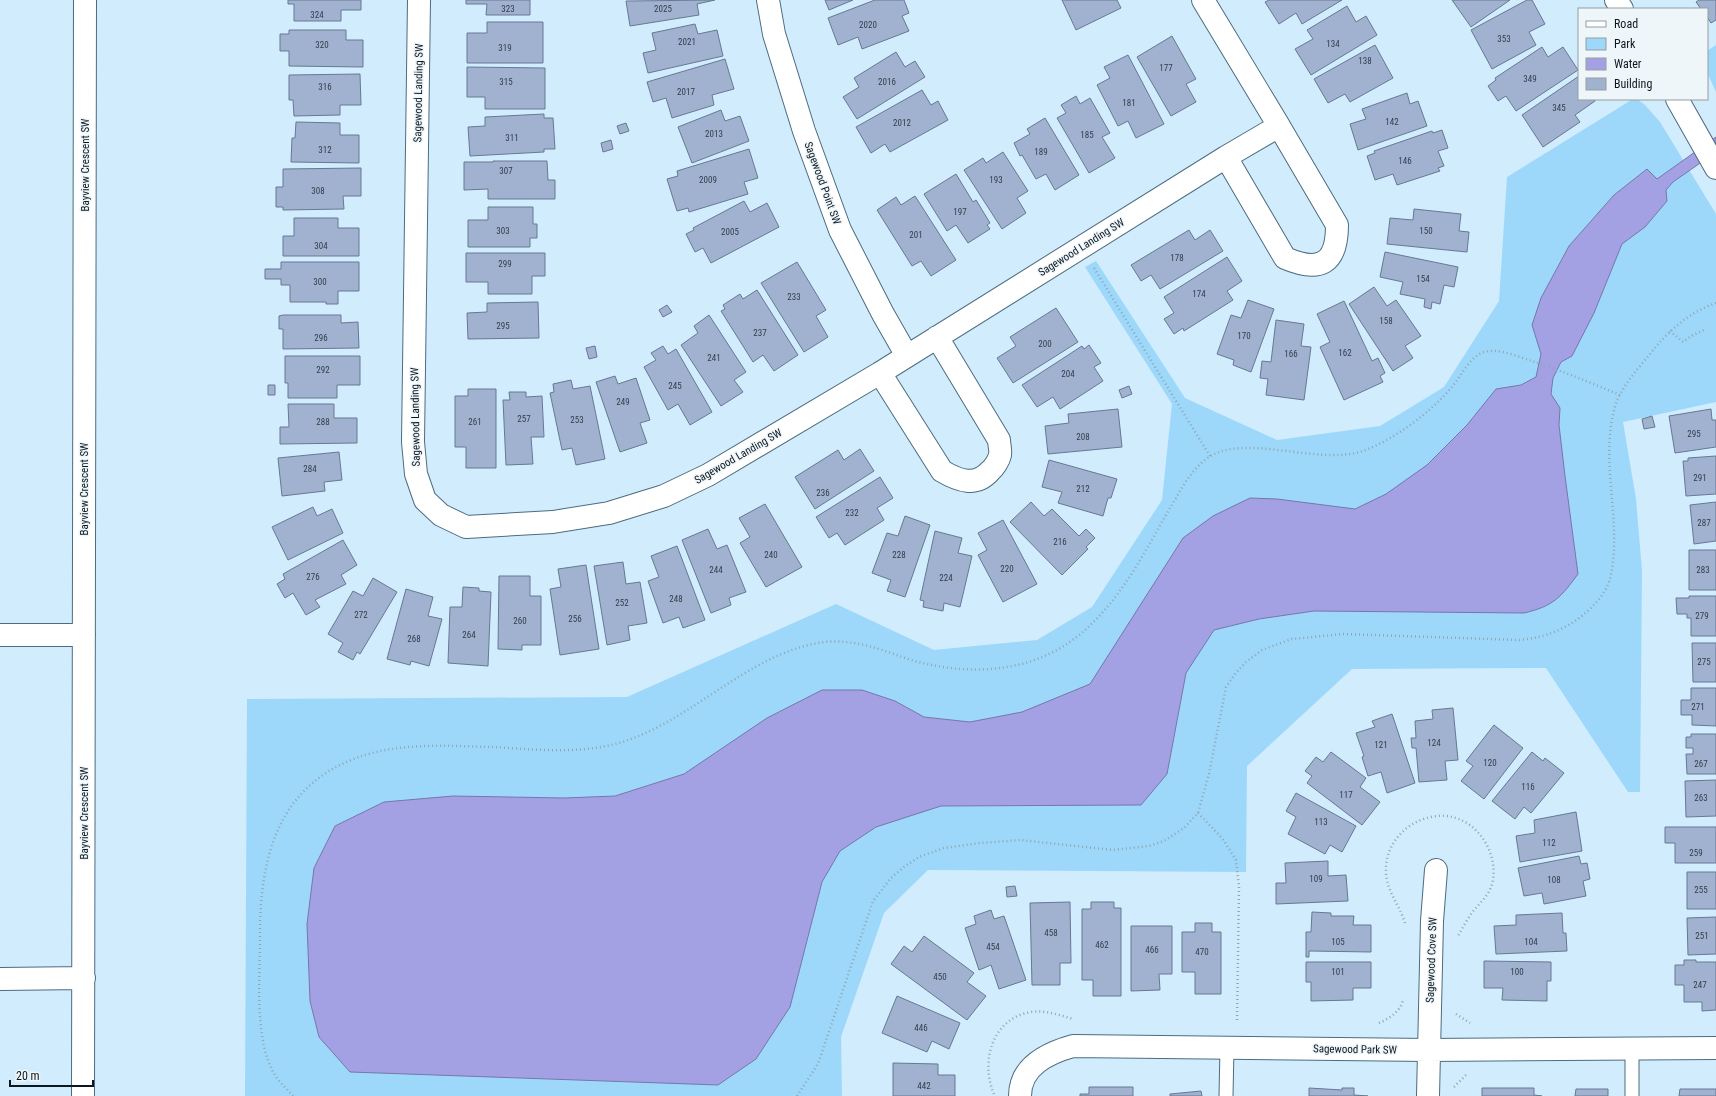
<svg xmlns="http://www.w3.org/2000/svg" width="1716" height="1096" font-family="'Roboto Condensed',sans-serif">
<rect width="100%" height="100%" fill="#d0ecfd"/>
<!-- green -->
<path fill="#9dd8fa" d="M1716,45V92L1707,72V51Z
M1633,99H1637L1645,105L1660,122L1716,214V402L1623,422L1636,499L1642,571L1640,792H1628L1546,668L1352,669L1247,766L1246,872L928,870L884,913L841,1037L842,1096H245L247,699L627,697L836,604L934,650L1037,640L1092,607L1162,500L1172,404L1085,267L1096,261L1185,398L1277,440L1380,426L1444,387L1499,301L1507,177Z"/>
<!-- water -->
<path fill="#a3a1e3" stroke="#7578a8" d="M1716,137V152L1673,182L1666,190L1667,201L1645,227L1622,244L1594,313L1572,356L1561,362L1553,378L1551,394L1560,408L1559,425L1565,476L1578,574C1561,597 1554,606 1524,613L1314,611L1259,619L1214,630L1186,673L1167,774L1141,805L941,806L876,827L840,851L822,882L790,1007L756,1059L718,1085L350,1072L319,1037L310,1001L307,924L314,868L335,826L384,802L453,796L564,798L615,796L684,774L767,718L822,690H862L895,701L924,717L970,722L1022,712L1090,684L1183,538L1213,516L1250,498L1277,499L1355,509L1386,494L1427,465L1467,425L1496,389L1521,385L1536,377L1541,354L1532,325L1541,298L1569,246L1614,195L1647,169L1657,179Z"/>
<!-- building -->
<path fill="#a0b2cf" stroke="#677893" d="M288,0H361V10H341V21H294V4H288Z
M466,0H530V15H486L487,4H466Z
M715,0L697,4L699,15L630,26L626,1Z
M825,0H853L829,10Z
M875,0H904L909,13L902,16L909,31L862,49L858,37L838,45L828,18Z
M1062,0H1117L1121,8L1076,30Z
M1269,0H1342L1302,24L1296,13L1279,24L1265,2Z
M1452,0H1510L1471,27Z
M1527,0H1532L1545,24L1529,32L1536,45L1492,69L1471,30Z
M1699,0H1716V20L1711,23L1707,17V9H1701L1696,2Z
M1347,6L1356,22L1366,16L1377,35L1311,75L1295,49L1313,39L1307,30Z
M487,22H543V63H467V33H487Z
M695,24L698,34L717,30L723,56L648,73L643,53L656,50L652,33Z
M289,30H346V40H363V67L289,66V51H280V34H289Z
M1172,36L1196,79L1186,84L1196,102L1171,116L1137,57Z
M1375,45L1393,78L1350,102L1345,94L1328,103L1314,79Z
M1542,47L1548,57L1563,47L1578,70L1516,111L1506,96L1498,101L1488,86L1496,80L1495,78Z
M896,52L905,67L915,61L925,77L857,119L843,97L859,87L854,78Z
M1128,55L1164,124L1136,138L1128,121L1118,126L1097,85L1110,78L1104,67Z
M725,59L734,89L712,95L714,105L672,118L666,98L653,102L647,82Z
M467,67L545,68V109H485V97H467Z
M360,74L361,105H340V115L294,116L293,100H289V75Z
M1579,76V99H1594L1595,101L1575,115L1580,122L1543,147L1522,115Z
M922,90L931,105L938,101L948,120L890,152L885,144L871,153L856,127Z
M1407,93L1410,104L1418,101L1427,126L1358,150L1350,124L1366,119L1362,109Z
M1076,96L1080,104L1090,98L1110,133L1102,137L1115,158L1089,173L1057,118L1066,113L1061,105Z
M721,110L725,121L740,116L749,141L692,163L678,127Z
M544,114V118H553L555,149H544V152L470,156L468,127L485,126V117Z
M1045,118L1079,175L1055,190L1046,174L1036,179L1022,155L1020,156L1014,143L1030,134L1027,129Z
M296,122L340,123V135H359V163L291,162L292,138H295Z
M626,123L629,131L620,134L617,126Z
M1442,130L1448,148L1438,151L1444,166L1438,168L1440,171L1397,185L1393,174L1375,180L1367,156L1375,153L1374,151L1432,131L1433,133Z
M611,140L613,149L603,152L601,143Z
M749,149L758,178L744,182L748,194L689,212L688,208L677,211L667,179L678,176L677,171Z
M1003,152L1028,191L1017,198L1026,213L1002,229L964,170L983,158L986,163Z
M493,161H547L548,180H555V199H488V189L464,190V162H493Z
M361,168V196H343L344,209L283,210V207H276V187H283V169Z
M956,174L973,202L976,200L990,223L987,225L990,229L968,243L956,225L947,231L924,194Z
M915,196L956,260L931,276L921,261L912,266L877,210L896,197L901,205Z
M744,201L750,212L767,203L779,227L711,263L703,248L695,252L686,234L694,230L693,228Z
M488,207H533V224H537V238H530V247H468V220H488Z
M1414,209L1461,214L1459,231L1469,232L1467,252L1387,244L1390,218L1413,220Z
M294,218H338V228H359V256H283V236H294Z
M1189,230L1195,240L1210,230L1223,251L1160,289L1151,275L1141,281L1131,265Z
M1385,252L1458,267L1454,287L1444,285L1440,304L1432,302L1431,309L1424,307L1425,299L1400,294L1403,282L1380,277Z
M466,253H545V276H532V294H488V282H466Z
M1227,257L1242,281L1227,291L1233,300L1184,331L1183,328L1174,334L1164,319L1174,313L1164,297Z
M281,262H359V291H338V304H326V302H290V285H281V279H265V269H281Z
M797,262L826,310L816,316L828,337L804,352L761,283Z
M1374,287L1387,306L1396,300L1421,336L1405,346L1413,358L1393,371L1349,304Z
M757,290L798,355L774,371L763,355L753,362L721,311L725,309L723,305L740,294L743,299Z
M1248,300L1274,309L1251,372L1233,365L1234,360L1217,354L1231,315L1241,318Z
M1344,301L1372,361L1378,358L1385,373L1380,376L1383,382L1344,400L1320,347L1330,342L1317,314Z
M538,302L539,338L468,339L467,313L487,312V303Z
M667,305L672,312L663,317L659,310Z
M1056,308L1078,342L1013,383L997,358L1016,346L1010,337Z
M283,315H341V323L358,322L359,348L283,349V329H279V316Z
M709,315L746,372L734,380L743,392L721,406L681,345L698,333L694,326Z
M1276,320L1304,324L1301,346L1311,347L1304,400L1266,395L1268,379L1260,378L1262,361L1271,362Z
M1089,345L1101,363L1094,367L1103,381L1060,409L1053,397L1037,407L1022,385L1082,346L1084,349Z
M595,346L597,357L589,359L586,348Z
M663,346L668,354L676,349L712,412L690,425L678,404L668,410L644,367L656,360L651,353Z
M285,356H360V385H337V398H288V383H285Z
M615,376L618,384L636,378L650,420L640,423L647,443L620,452L596,382Z
M571,380L573,389L590,386L605,459L576,465L572,448L562,450L550,393L554,392L553,384Z
M268,385H275V395H268Z
M1129,386L1132,394L1122,398L1119,390Z
M468,389H496V468H466V447H455V396H468Z
M509,392H526V397L542,396L544,437H531L533,464L506,465L503,400H510Z
M288,404H334V418H357V443L280,444V427H289Z
M1118,409L1122,447L1048,454L1045,426L1069,423L1068,414Z
M1711,409L1712,420H1716V447L1675,453L1669,416Z
M1652,416L1655,427L1644,429L1642,419Z
M860,449L874,471L815,509L795,477L838,450L844,460Z
M339,452L342,480L324,482L325,491L282,496L278,458Z
M1716,456V494L1686,496L1683,461H1688V458Z
M1049,460L1117,479L1111,498H1108L1103,516L1058,503L1062,492L1042,487Z
M880,477L893,498L877,508L884,520L845,545L837,533L829,538L816,517Z
M1031,502L1044,516L1052,509L1079,536L1086,529L1095,538L1086,547L1088,549L1062,575L1010,522Z
M1716,502V541L1694,544L1690,505Z
M765,504L802,567L766,587L740,543L750,537L739,518Z
M313,507L317,516L332,509L343,533L288,560L272,527Z
M905,516L930,525L905,597L887,591L891,580L872,573L887,533L898,536Z
M1003,520L1037,584L1003,602L978,555L987,550L978,533Z
M708,529L717,549L727,545L746,592L729,598L731,605L711,613L682,540Z
M935,531L962,538L958,553L972,556L960,607L944,603L943,611L923,607L924,601L920,600Z
M343,540L357,565L341,575L346,584L315,600L320,607L306,615L293,593L285,598L277,584L285,579L283,574Z
M677,546L705,620L683,628L679,617L663,623L648,581L659,577L651,556Z
M1689,550H1716V590H1689Z
M623,562L626,584L640,582L647,623L628,626L630,640L607,645L594,566Z
M586,565L599,649L560,655L550,589L561,587L558,569Z
M499,576H530V596H541V645H522V650L498,649Z
M373,578L397,592L360,654L357,652L353,660L338,652L343,643L328,634L353,591L363,596Z
M463,587L479,588V591L491,592L488,666L448,663L450,607H462Z
M406,589L433,597L428,616L442,619L429,666L411,661L410,665L387,659Z
M1689,596H1716V636H1691V618H1687V614H1677L1676,598H1689Z
M1692,643H1716V682H1693Z
M1691,688H1716V726L1692,725V715H1681V700H1691Z
M1453,708L1458,760L1445,761L1447,780L1419,782L1416,748H1412L1411,738H1416L1415,721L1433,719L1432,710Z
M1392,714L1415,783L1387,793L1381,772L1368,776L1362,757L1364,756L1356,733L1375,727L1372,721Z
M1494,725L1523,748L1484,799L1461,781L1473,766L1466,761Z
M1691,734H1716V774H1687L1686,754H1693V748H1686V737H1691Z
M1331,752L1366,778L1360,787L1380,802L1362,825L1307,783L1312,776L1305,771L1316,757L1323,762Z
M1532,752L1543,761L1545,758L1564,773L1531,813L1524,807L1515,819L1492,801Z
M1716,780V816L1686,817L1685,781Z
M1296,793L1356,826L1342,852L1330,845L1325,854L1288,834L1296,817L1286,811Z
M1576,812L1582,851L1520,862L1516,836L1535,833L1534,820Z
M1665,827H1716V863H1675V843H1665Z
M1579,856L1581,864L1587,863L1590,879L1583,881L1586,896L1544,904L1542,893L1524,896L1518,868Z
M1328,861V876L1346,875L1348,901L1276,904V883H1286L1285,863Z
M1687,872H1716V909H1687Z
M1015,886L1017,896L1007,897L1006,887Z
M1070,902L1071,963H1060V985H1032L1030,903Z
M1091,902H1114V908H1121V996H1093V980H1082V909H1091Z
M991,910L994,919L1004,916L1026,980L999,989L991,965L979,970L965,928L976,924L974,916Z
M1312,912L1331,913V916H1354L1353,925H1371V952L1309,951V957H1306V932H1311Z
M1562,913L1563,933H1566L1567,951L1496,954L1494,926L1516,925V915Z
M1716,917V954L1688,955L1687,918Z
M1195,923H1212V932H1221V994H1195V972H1182V932H1195Z
M1131,926H1172V974H1159L1160,990L1131,991Z
M924,936L974,973L967,982L986,996L967,1020L891,964L904,946L912,952Z
M1684,960H1696V962H1716V1010L1702,1011V1002H1684V985H1675V965H1684Z
M1484,961L1551,962V981H1547V1001L1502,1000L1503,988H1484Z
M1306,962H1371V988H1353V1000L1311,1001V982H1306Z
M897,996L960,1023L949,1049L932,1041L927,1052L882,1033Z
M893,1063L938,1064V1075H955V1096H893Z
M1089,1087H1133V1096H1080V1094H1089Z
M1309,1088L1342,1090V1088H1354V1095L1368,1096H1309Z
M1482,1088H1534V1095L1542,1096H1482Z
M1576,1089H1608V1096H1575Z
M1680,1089H1716V1096H1679Z
M1201,1091L1202,1096H1170V1094Z"/>
<g fill="none" stroke-linecap="round" stroke-linejoin="round">
<defs>
<path id="lane" d="M1226,1096L1227,1048
M1632,1096V1048"/>
<path id="street" d="M419,0L413,442L416,474L425,500L441,515L466,527L553,522L609,513L664,496L708,475L880,373L1226,157L1279,126L1203,0
M768,0L774,34L804,131L840,230L883,314L907,356
M1616,0L1622,9
M1677,99L1716,168
M1226,157L1285,258C1320,273 1337,264 1337,225L1279,126
M880,373L942,471C959,481 976,487 990,471C994,468 999,460 1000,455C1001,451 999,444 999,440L937,337
M0,635H84
M0,979L84,978
M83,1096L85,0
M1020,1096C1020,1066 1048,1053 1073,1046L1428,1050L1716,1048
M1428,1096L1432,921L1436,870"/>
</defs>
<!-- lane casing -->
<use href="#lane" stroke="#4d6c7e" stroke-width="15"/>
<!-- street casing -->
<use href="#street" stroke="#4d6c7e" stroke-width="24"/>
<!-- path -->
<path stroke="#8fa6b3" stroke-width="2.5" stroke-dasharray="1 3" stroke-linecap="butt" d="M1094,268L1210,456
M1670,331L1683,342L1691,336L1704,330
M1198,813L1222,838L1236,860L1239,887L1237,1023
M1405,923C1400,906 1387,892 1386,873C1384,843 1409,818 1438,816C1472,813 1498,848 1493,880C1491,893 1482,901 1474,910C1468,918 1463,927 1458,936
M1456,1014L1470,1023
M1379,1023C1390,1018 1400,1012 1403,1000
M1454,1087L1466,1075
M994,1094C980,1062 992,1018 1031,1012C1046,1010 1059,1015 1073,1019
M293,1096C287,1089 280,1083 275,1075C254,1041 260,980 260,940C259,853 280,778 372,753C410,743 453,746 492,747C531,749 572,754 611,745C688,727 746,652 825,642C853,639 880,649 905,658C951,673 1005,675 1049,654C1108,626 1139,562 1170,508C1181,490 1191,469 1209,457C1245,433 1320,466 1363,451C1395,439 1430,413 1452,387C1462,375 1472,351 1490,351C1505,350 1521,358 1535,362C1564,372 1592,383 1620,395
M797,1096L818,1064L873,901L891,878L904,867L919,857L944,848L980,843L1020,840L1113,850L1149,846L1164,841L1184,828L1198,813L1209,774L1226,687L1235,674L1246,662L1262,650L1292,639L1343,634L1519,640C1543,638 1565,630 1583,615C1594,606 1606,593 1610,579C1623,524 1600,465 1614,410C1619,389 1637,370 1650,354C1668,331 1688,313 1716,303"/>
<!-- lane -->
<use href="#lane" stroke="#fff" stroke-width="13"/>
<!-- street -->
<use href="#street" stroke="#fff" stroke-width="22"/>
</g>
<g text-anchor="middle" stroke-width="3" stroke-linejoin="round" paint-order="stroke">
<!-- number labels -->
<g font-size="9" fill="#303e4b">
<text x="508" y="12">323</text>
<text x="663" y="12">2025</text>
<text x="317" y="18">324</text>
<text x="868" y="28">2020</text>
<text x="1504" y="42">353</text>
<text x="687" y="45">2021</text>
<text x="1333" y="47">134</text>
<text x="322" y="48">320</text>
<text x="505" y="51">319</text>
<text x="1365" y="64">138</text>
<text x="1166" y="71">177</text>
<text x="1530" y="82">349</text>
<text x="506" y="85">315</text>
<text x="887" y="85">2016</text>
<text x="325" y="90">316</text>
<text x="686" y="95">2017</text>
<text x="1129" y="106">181</text>
<text x="1559" y="111">345</text>
<text x="1392" y="125">142</text>
<text x="902" y="126">2012</text>
<text x="714" y="137">2013</text>
<text x="1087" y="138">185</text>
<text x="512" y="141">311</text>
<text x="325" y="153">312</text>
<text x="1041" y="155">189</text>
<text x="1405" y="164">146</text>
<text x="506" y="174">307</text>
<text x="708" y="183">2009</text>
<text x="996" y="183">193</text>
<text x="318" y="194">308</text>
<text x="960" y="215">197</text>
<text x="503" y="234">303</text>
<text x="1426" y="234">150</text>
<text x="730" y="235">2005</text>
<text x="916" y="238">201</text>
<text x="321" y="249">304</text>
<text x="1177" y="261">178</text>
<text x="505" y="267">299</text>
<text x="1423" y="282">154</text>
<text x="320" y="285">300</text>
<text x="1199" y="297">174</text>
<text x="794" y="300">233</text>
<text x="1386" y="324">158</text>
<text x="503" y="329">295</text>
<text x="760" y="336">237</text>
<text x="1244" y="339">170</text>
<text x="321" y="341">296</text>
<text x="1045" y="347">200</text>
<text x="1345" y="356">162</text>
<text x="1291" y="357">166</text>
<text x="714" y="361">241</text>
<text x="323" y="373">292</text>
<text x="1068" y="377">204</text>
<text x="675" y="389">245</text>
<text x="623" y="405">249</text>
<text x="524" y="422">257</text>
<text x="577" y="423">253</text>
<text x="323" y="425">288</text>
<text x="475" y="425">261</text>
<text x="1694" y="437">295</text>
<text x="1083" y="440">208</text>
<text x="310" y="472">284</text>
<text x="1700" y="481">291</text>
<text x="1083" y="492">212</text>
<text x="823" y="496">236</text>
<text x="852" y="516">232</text>
<text x="1704" y="526">287</text>
<text x="1060" y="545">216</text>
<text x="771" y="558">240</text>
<text x="899" y="558">228</text>
<text x="1007" y="572">220</text>
<text x="716" y="573">244</text>
<text x="1703" y="573">283</text>
<text x="313" y="580">276</text>
<text x="946" y="581">224</text>
<text x="676" y="602">248</text>
<text x="622" y="606">252</text>
<text x="361" y="618">272</text>
<text x="1702" y="619">279</text>
<text x="575" y="622">256</text>
<text x="520" y="624">260</text>
<text x="469" y="638">264</text>
<text x="414" y="642">268</text>
<text x="1704" y="665">275</text>
<text x="1698" y="710">271</text>
<text x="1434" y="746">124</text>
<text x="1381" y="748">121</text>
<text x="1490" y="766">120</text>
<text x="1701" y="767">267</text>
<text x="1528" y="790">116</text>
<text x="1346" y="798">117</text>
<text x="1701" y="801">263</text>
<text x="1321" y="825">113</text>
<text x="1549" y="846">112</text>
<text x="1696" y="856">259</text>
<text x="1316" y="882">109</text>
<text x="1554" y="883">108</text>
<text x="1701" y="893">255</text>
<text x="1051" y="936">458</text>
<text x="1702" y="939">251</text>
<text x="1338" y="945">105</text>
<text x="1531" y="945">104</text>
<text x="1102" y="948">462</text>
<text x="993" y="950">454</text>
<text x="1152" y="953">466</text>
<text x="1202" y="955">470</text>
<text x="1338" y="975">101</text>
<text x="1517" y="975">100</text>
<text x="940" y="980">450</text>
<text x="1700" y="988">247</text>
<text x="921" y="1031">446</text>
<text x="924" y="1089">442</text>
</g>
<!-- street labels -->
<g font-size="11" fill="#0b181f" stroke="#eff6fa">
<text transform="translate(418 93) rotate(-89)" y="4">Sagewood Landing SW</text>
<text transform="translate(85 165) rotate(-90)" y="4">Bayview Crescent SW</text>
<text transform="translate(823 183) rotate(70)" y="4">Sagewood Point SW</text>
<text transform="translate(1081 247) rotate(-32)" y="4">Sagewood Landing SW</text>
<text transform="translate(415 417) rotate(-91)" y="4">Sagewood Landing SW</text>
<text transform="translate(738 456) rotate(-30)" y="4">Sagewood Landing SW</text>
<text transform="translate(84 489) rotate(-90)" y="4">Bayview Crescent SW</text>
<text transform="translate(84 813) rotate(-90)" y="4">Bayview Crescent SW</text>
<text transform="translate(1431 960) rotate(-88)" y="4">Sagewood Cove SW</text>
<text transform="translate(1355 1049) rotate(1)" y="4">Sagewood Park SW</text>
</g>
</g>
<!-- legend -->
<rect x="1578" y="8" width="130" height="92" fill="#eff6fa" stroke="#949da2"/>
<rect x="1586" y="21" width="20" height="6" fill="#ffffff" stroke="#949da2"/>
<text x="1614" y="28" font-size="12" fill="#0b181f">Road</text>
<rect x="1586" y="38" width="20" height="12" fill="#9dd8fa" stroke="#949da2"/>
<text x="1614" y="48" font-size="12" fill="#0b181f">Park</text>
<rect x="1586" y="58" width="20" height="12" fill="#a3a1e3" stroke="#949da2"/>
<text x="1614" y="68" font-size="12" fill="#0b181f">Water</text>
<rect x="1586" y="78" width="20" height="12" fill="#a0b2cf" stroke="#949da2"/>
<text x="1614" y="88" font-size="12" fill="#0b181f">Building</text>
<!-- scale -->
<path d="M10 1080v6h83v-6" fill="none" stroke="#0b181f" stroke-width="2"/>
<text x="16" y="1080" font-size="12" fill="#0b181f" stroke="#eff6fa" stroke-width="3" paint-order="stroke">20 m</text>
</svg>
